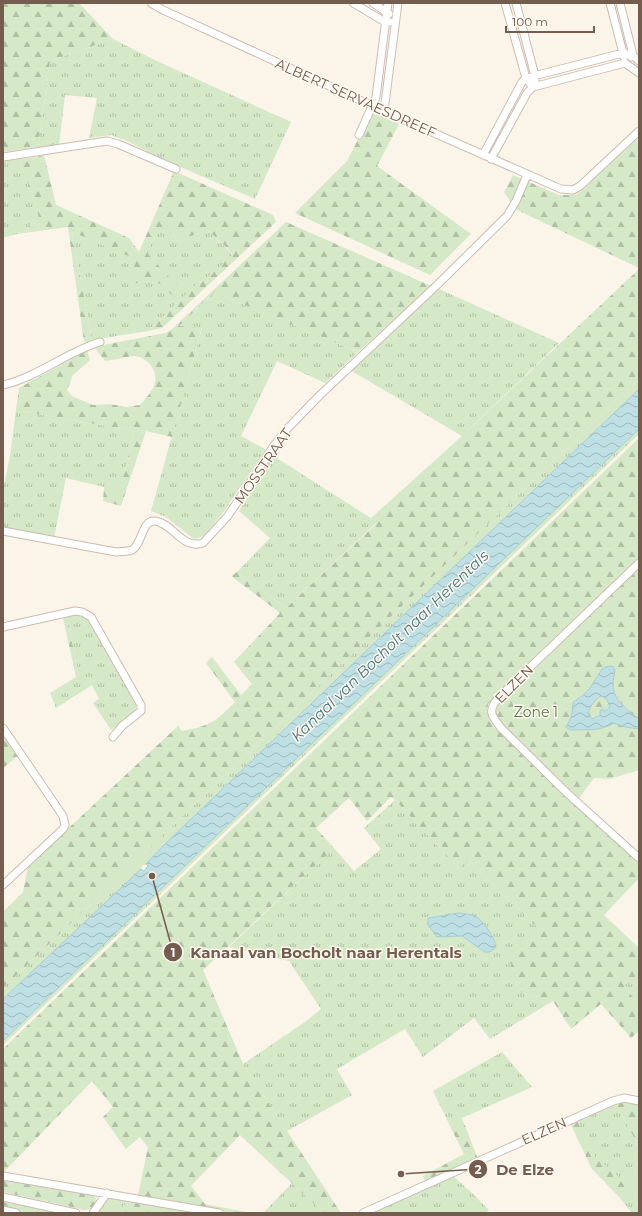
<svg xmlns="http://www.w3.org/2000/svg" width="642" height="1216" font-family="Montserrat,sans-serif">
<defs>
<pattern id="grass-tufts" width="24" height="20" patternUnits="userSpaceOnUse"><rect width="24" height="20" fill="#d5e8c8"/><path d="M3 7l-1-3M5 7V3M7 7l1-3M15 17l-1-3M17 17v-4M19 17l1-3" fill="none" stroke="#b1bfa5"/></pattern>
<pattern id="forest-firs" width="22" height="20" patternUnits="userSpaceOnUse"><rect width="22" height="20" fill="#d5e8c8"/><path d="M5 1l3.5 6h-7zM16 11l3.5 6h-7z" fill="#b1bfa5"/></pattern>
<pattern id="water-waves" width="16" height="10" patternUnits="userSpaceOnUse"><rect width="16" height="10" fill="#bedfe4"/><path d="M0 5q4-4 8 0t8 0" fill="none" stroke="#9fb8bb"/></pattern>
</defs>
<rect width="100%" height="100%" fill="#fbf4e9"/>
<!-- grass -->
<path fill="url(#grass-tufts)" d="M113,39L157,61L291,122L255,199L164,160L125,140L111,135L89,138L97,98L65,95L59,145L38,148L50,61Z
M19,159L40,219L17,234L3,238V161Z
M167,230L174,235L177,241L208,230L233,255L211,275L197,284L148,331L92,340L72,232L137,259L129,285L146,281L161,284L156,264L148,254L152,241L158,232Z
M439,289L559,343L462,436L350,370Z
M214,292L358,352L325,383L277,361L241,436L265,449V451L222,514L205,535L198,538L194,539L166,517L151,511L202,328L179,326Z
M639,379V389L162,847L147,864L142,866L141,870L3,999V988Z
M16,410L134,431L121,487H104L66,478L54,538L3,528V490L10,456Z
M639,429V434L3,1045V1041Z
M272,455L377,522L286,608L237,572L270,538L239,511L259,479Z
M76,615L83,616L87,618L137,704C135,717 121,723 111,730L93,703L99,699L92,685L56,708L50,693L76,677H79L67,617Z
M395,800L459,868L468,859L539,929L521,992L553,1001L490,1039L474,1018L423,1057L405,1029L337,1069L352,1095L287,1131L243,1064L305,1022L321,1009L289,961L229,947L334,848L354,871L381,849L364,828Z
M639,975V1005L622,983Z
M502,1052L532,1087L462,1118L450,1126L433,1091Z
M616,1104L639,1147V1177L627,1185L595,1157L577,1121Z
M453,1176L472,1193L489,1210L485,1213H372Z
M292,1183L324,1213H263Z
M639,1187V1213H632L620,1198Z
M112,1197L128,1200L122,1209V1213H96L107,1198Z"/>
<!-- forest -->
<path fill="url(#forest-firs)" d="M3,3H79L113,39L50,61L38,147L3,152Z
M371,114L379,115L399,124L377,166L471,234L430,275L295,213L347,161Z
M639,137V268L515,209L504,192L513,175L559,195H576Z
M44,155L56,205L129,238L139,252L174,171L273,215L276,222L162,328L148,331L197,284L211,275L233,254L208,230L177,241L174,235L167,230L158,232L152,241L148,254L179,288L173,296L161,284L146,281L129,285L136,259L72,232L92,340L84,342L68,227L17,234L40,219L19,159L37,157Z
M286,222L431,286L358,352L214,292L179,326L202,327L172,437L146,431L121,506L103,501L104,487H121L134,431L16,410L19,388L87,350L90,360L73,375L67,390L72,396L93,405L110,404L126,407L140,405C145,399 154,390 155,382C158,369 146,356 133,356C126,357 114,360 105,361L95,348L103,345L166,333L172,329Z
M639,269V379L3,988V912L23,892L28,866L178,726L182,731C209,726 216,722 235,702L206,663L212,657L241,695L252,684L234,662L280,613L231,576L237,572L286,608L377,523L371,518L462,436Z
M639,438V559L488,704C487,714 488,719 494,727L584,812L639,862V878L604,915L639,948V975L622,983L639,1005V1031L631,1038L601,1004L571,1029L553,1001L521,992L507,954L539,929L469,860L459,868L395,800L391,797L367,821L349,798L316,828L334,848L203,970L243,1064L341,1213H324L240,1135L191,1186L205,1204L251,1213H231L138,1196L148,1147L140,1137L126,1149L103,1117L113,1107L92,1081L3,1173V1049Z
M639,567V718H636C619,700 608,698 615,670L612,666L605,667L602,669L590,688L582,696L573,702V709L570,721L575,730C579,728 580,730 584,730C594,730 606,728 614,723L625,727L639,729V770L609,779L594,778L579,798L501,725L494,716V708Z
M67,617L79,677H76L63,618Z
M599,696H602L609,703L610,707L592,719L588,714L596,698Z
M3,734L18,756L3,768Z
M621,1101L639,1104V1147L616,1104Z
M462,1118L478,1159L426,1182L423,1176L464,1154L450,1126Z
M577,1121L595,1157L627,1184L639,1177V1187L620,1198L592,1169L570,1123Z
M3,1178L93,1194L98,1202L92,1209L83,1210L72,1207L3,1192Z
M128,1200L200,1213H122V1209Z
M3,1202L50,1211L57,1213H22L5,1210H3Z"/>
<!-- water -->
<path fill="url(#water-waves)" stroke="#a5ced5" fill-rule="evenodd" d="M639,389V429L3,1041V999L141,869L144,871L148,866L146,864L162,847Z
M612,666L615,670C610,692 615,699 631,713C634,715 635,717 639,718V729L625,727L614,723C600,732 585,729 570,730L566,727C571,719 573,712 573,702L582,696L590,688L602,669L605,667ZM602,696L607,700L610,707L605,711L602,709L600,711V715L592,719L588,714C590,707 595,698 602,696Z
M459,913C464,914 470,914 475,916C482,919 496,939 496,947L490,952H485L462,936L437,937L428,925V918Z"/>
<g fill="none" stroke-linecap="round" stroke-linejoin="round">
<defs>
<path id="minor" d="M151,3L163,10L384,111L561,189L573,190L580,186L639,131
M353,3L385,22H390
M373,3L389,14
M505,3L526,78L533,87
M516,3L535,76V81
M610,3L624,57
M620,3L633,55L631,57
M625,63L639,73
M384,111L398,3
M359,135L376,97L388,3
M483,155L522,82L526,78L623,53L633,55L639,61
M3,157L107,141L118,144L176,169
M491,159L527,93L533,87L625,63
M3,385C38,377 66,352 100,342
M3,531L116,552C121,551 127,552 132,550C142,545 142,519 155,521C173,523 182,550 203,543L227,517L236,504L273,447L287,429L320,395L436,286L507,216L516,201L527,175
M639,563L499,697C487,711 491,715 501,728L567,793L639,858
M3,627L75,611L82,612L91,617L141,705V711L122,726L113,737
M3,728L63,816L65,825L63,829L3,885
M3,1176L219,1213
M3,1197L76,1213
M3,1210L16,1213
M93,1213L107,1193
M363,1213L613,1101L624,1098L639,1101"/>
</defs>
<!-- minor casing -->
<use href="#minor" stroke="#cdbcb0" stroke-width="9"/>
<!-- minor -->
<use href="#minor" stroke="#fff" stroke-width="7"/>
</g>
<g text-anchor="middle" stroke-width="3" stroke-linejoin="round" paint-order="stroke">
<!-- street labels -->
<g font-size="14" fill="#745c4e" stroke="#fef8ef">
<text transform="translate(356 98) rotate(24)" y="5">ALBERT SERVAESDREEF</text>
<text transform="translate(263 466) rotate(-55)" y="5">MOSSTRAAT</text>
<text transform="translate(514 684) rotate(-45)" y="5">ELZEN</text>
<text transform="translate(544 1131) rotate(-24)" y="5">ELZEN</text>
</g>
<!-- park labels -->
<g font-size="14" fill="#557947" stroke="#fef8ef">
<text x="536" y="717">Zone 1</text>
</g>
<!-- water labels -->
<g font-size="15" font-style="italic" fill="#46767f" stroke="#fef8ef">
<text transform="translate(390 646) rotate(-44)" y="5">Kanaal van Bocholt naar Herentals</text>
</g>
</g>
<!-- callouts -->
<path fill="none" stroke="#745c4e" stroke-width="1.5" d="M152 876L173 952M401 1174L478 1169"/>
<g fill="#745c4e" stroke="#fef8ef" stroke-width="1.5">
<circle cx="152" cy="876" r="4"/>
<circle cx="401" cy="1174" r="4"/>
<circle cx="173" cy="952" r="10"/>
<circle cx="478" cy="1169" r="10"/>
</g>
<g font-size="12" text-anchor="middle" font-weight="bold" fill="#fff">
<text x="173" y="957">1</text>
<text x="478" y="1174">2</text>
</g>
<g font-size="15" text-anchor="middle" font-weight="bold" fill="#745c4e" stroke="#fef8ef" stroke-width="3" stroke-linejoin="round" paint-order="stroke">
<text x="326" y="958">Kanaal van Bocholt naar Herentals</text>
<text x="525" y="1175">De Elze</text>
</g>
<!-- border -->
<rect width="642" height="1216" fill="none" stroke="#745c4e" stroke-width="8"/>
<!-- scale -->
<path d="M506 26v6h88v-6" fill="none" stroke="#745c4e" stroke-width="2"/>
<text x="512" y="26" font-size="12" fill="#745c4e" stroke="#fef8ef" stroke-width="3" paint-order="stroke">100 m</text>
</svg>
